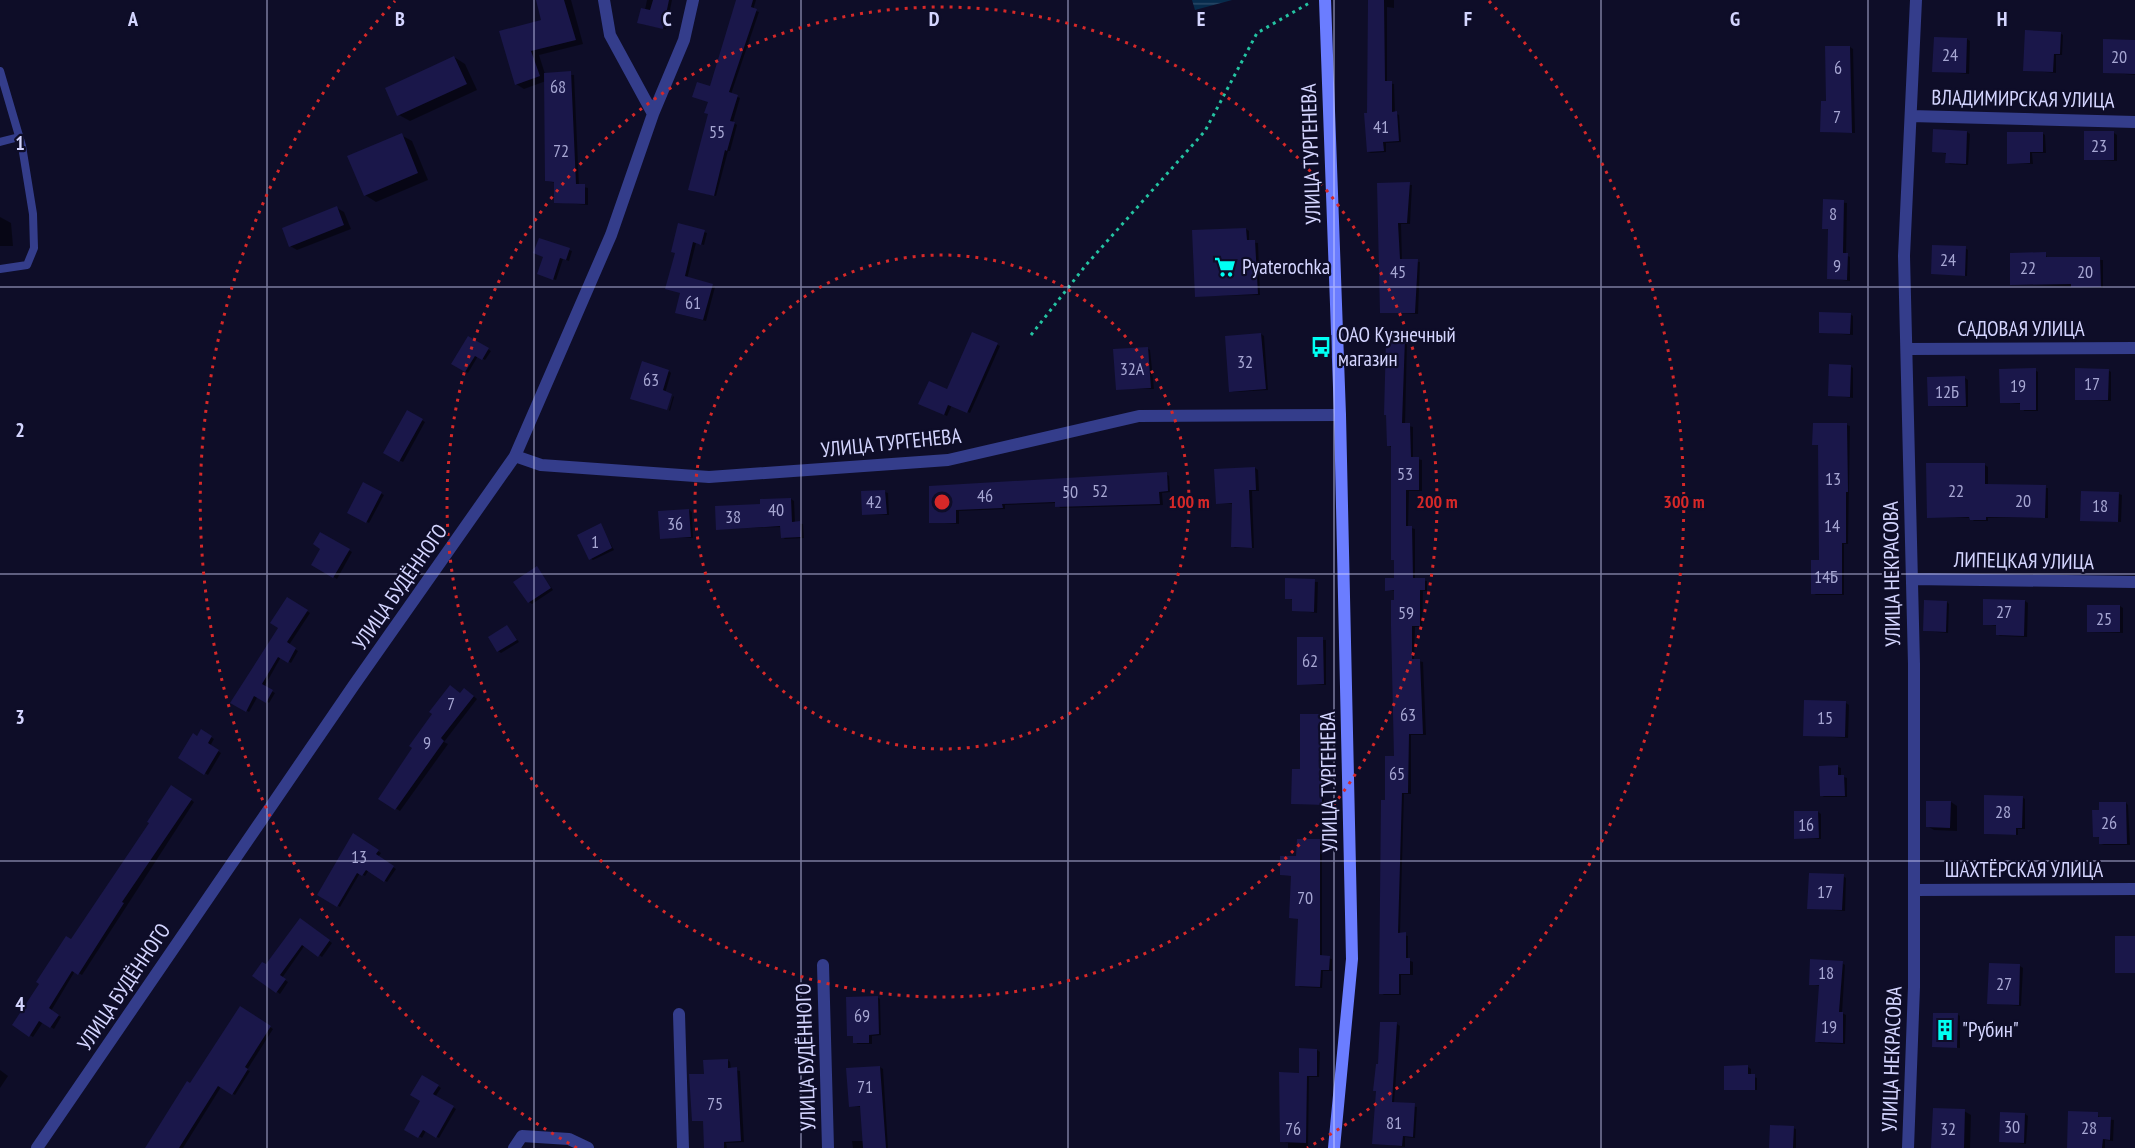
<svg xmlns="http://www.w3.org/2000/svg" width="2135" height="1148" font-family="'PT Sans Narrow',sans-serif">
<defs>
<pattern id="water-rules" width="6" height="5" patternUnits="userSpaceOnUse" patternTransform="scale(1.5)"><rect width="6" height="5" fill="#072b4c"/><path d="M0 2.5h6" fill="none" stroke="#2a4967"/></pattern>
</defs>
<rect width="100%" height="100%" fill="#0e0d28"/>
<!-- water -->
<path fill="url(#water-rules)" d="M1192,0H1232L1195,10Z"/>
<!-- shadow -->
<path fill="#0007" d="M538,0H571L583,44L539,55L545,74L574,75L579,186L588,188V205L555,202L556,183L546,181V81L524,89L516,84L543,22Z
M647,0H672L666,29L642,24Z
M737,0H756L753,10L759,12L731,94L740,98L733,122L737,125L730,151H728L716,196L693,191L709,114L711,88Z
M1370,0H1394V8L1387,7V83L1394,84L1395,113L1399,115L1401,142L1386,143V152L1371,153L1368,152Z
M2060,33L2063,35L2062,55H2056V73L2025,70Z
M1967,39L1970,41L1969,74L1934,71Z
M2135,41V75L2104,72Z
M1850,47L1853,49L1855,133L1824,132L1822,131L1827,102Z
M454,57L465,64L477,90L410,121L399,115Z
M1967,132L1970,134L1968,165L1950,164L1947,162V154L1934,151Z
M2042,133L2045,135L2046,153H2032L2033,164L2009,163Z
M2114,133L2117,135V161L2085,159Z
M401,135L412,141L428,180L376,202L365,195Z
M1378,184L1412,185L1410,224H1401L1402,261L1420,262L1418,314L1381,312Z
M1824,201L1847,203L1846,255L1850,257V281L1828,278L1830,230L1824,228Z
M337,208L344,212L351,229L297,250L290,246Z
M0,217L11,223L13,246H0Z
M1246,229L1249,231V242L1258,243L1260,295L1197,296Z
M704,232L707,233L704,245L696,243L687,279L715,287L706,321L680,314L682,293L677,253Z
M1965,248L1968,250L1967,276L1933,273Z
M569,250L572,251L569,261L563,259L556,280L542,275L545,257Z
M2045,253L2048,259L2103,260V288L2012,284Z
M1850,314L1853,316V335L1820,332Z
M973,334L1000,346L970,413L952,405L947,416L920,403L948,391Z
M1261,334L1264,336L1268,390L1234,392L1231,391Z
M468,338L491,351L485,360L478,356L468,373L453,363Z
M1404,340L1407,341L1405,425L1413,427V458L1422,460V491H1409L1408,527L1415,529V580L1427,581V591H1423L1422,627H1415L1414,660L1423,662L1426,735H1411V794H1404L1400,934L1408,936V960L1413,962V975H1401V995H1384L1381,993L1386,801L1395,757L1396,591L1387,590L1396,580L1392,448L1388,445Z
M1147,348L1150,350L1154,389H1117Z
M1850,366L1853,368V398L1830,395Z
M2035,370L2038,372V411H2024L2021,404L2001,402Z
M2108,370L2111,372V401L2076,399Z
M669,371L671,373L665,393L632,398Z
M1965,378L1968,380V407L1929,406Z
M673,396L674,397L670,411L669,410Z
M408,412L425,422L403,462L385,453Z
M1847,425L1850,426L1848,544H1844V595H1816L1813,593L1821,562L1820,446L1814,444Z
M1985,465L1988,467V486L2048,488V518H1988V521H1974L1971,518L1928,517Z
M1255,468L1258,470L1259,491H1252L1254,548H1235L1232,546L1233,504L1217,503Z
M1166,474L1169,476L1170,492L1162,493L1163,505L1060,508L1057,503L1005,505V509L959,511V524L931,522L930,487Z
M364,484L384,495L369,523L349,512Z
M885,492L888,493L889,515L863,514Z
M2119,494L2122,495L2121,522L2082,520Z
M791,499L794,501L795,523L803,524L804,538L785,539L782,537V527L717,529L762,505Z
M689,510L692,512L693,538H661Z
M600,525L614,550L593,560L590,558Z
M320,534L352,552L337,579L313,565L322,548Z
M537,568L553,590L532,604L529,602Z
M1286,580L1318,582L1317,613L1294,610V600L1286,598Z
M287,599L310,613L289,645L298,651L291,663L281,657L264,687L275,693L269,703L258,696L249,712L233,703L280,627Z
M2025,601L2028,603L2027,637L2000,636L1997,634V626L1984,624Z
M1947,602L1949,604L1948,633L1925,631Z
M2120,606L2123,608V633L2089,632Z
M507,627L519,642L501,653L498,651Z
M1299,639L1326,640V685L1299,684Z
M469,692L477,699L444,742L448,744L400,811L380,799L434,714L461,694Z
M1846,703L1849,705L1848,738L1805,735Z
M1321,716L1324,717V805L1296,804L1293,803L1301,770Z
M201,731L214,739L210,746L221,753L208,775L180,758Z
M1838,767L1841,768V776L1847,778V797H1824L1821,795Z
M172,787L194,802L82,975L75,971L51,1011L61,1017L54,1029L43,1022L33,1037L14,1025L151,823Z
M2022,797L2025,799V829H2018V835L1985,834Z
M1951,802L1957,806V831L1934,830L1927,826Z
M2126,803L2128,805L2130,845H2104L2101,844V838L2094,836L2100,811Z
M1818,812L1821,814V839L1796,838Z
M354,836L381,853L378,857L396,869L387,882L369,870L365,876L360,873L340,907L319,894Z
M1319,841L1322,842V957L1332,959V971H1323L1322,988L1300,987L1297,985L1300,919L1291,917L1292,876L1281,875Z
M1843,876L1846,878L1845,911L1809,908Z
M303,922L332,943L322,957L305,945L282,978L288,982L280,994L254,976L266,966Z
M1842,963L1845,965L1842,1013L1846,1015L1845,1044L1819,1043L1816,1041L1820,986L1810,984Z
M2020,966L2023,968L2021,1006L1989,1003Z
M877,997L880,999L881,1035L872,1036V1044H857L854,1036L848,1035Z
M241,1008L273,1029L247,1070L250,1071L235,1095L221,1087L183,1148H147Z
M1957,1014L1960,1016V1048L1934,1046Z
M1397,1024L1400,1026L1394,1103L1417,1107L1415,1138L1405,1137V1147L1374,1143L1380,1066Z
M1317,1050L1320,1052L1319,1077H1309L1308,1148H1288V1143L1281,1141L1300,1074Z
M728,1060L730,1062L731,1069L740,1071L744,1142L726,1143L727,1148H706L704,1121L693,1120L706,1075Z
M880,1067L883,1069L888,1148H853L852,1141H864L861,1107L850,1106Z
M1748,1067L1751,1069V1076L1757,1078V1090L1726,1089Z
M0,1070L8,1076L0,1088Z
M423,1077L441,1088L435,1097L456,1109L439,1138L426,1131L422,1138L406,1129L422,1101Z
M1964,1111L1971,1115L1970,1148H1933Z
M2025,1114L2028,1116L2026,1144L2001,1141Z
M2097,1114L2100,1118L2114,1120L2113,1141L2105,1140V1148H2068Z
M1793,1128L1796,1129V1148H1771Z"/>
<!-- building -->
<path fill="#1a174a" d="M536,0H564L576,40L531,51L540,76L515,85L499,31L541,20Z
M653,0H669L663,29L637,23L641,8L650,10Z
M736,0H753L751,7L757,9L729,92L738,95L730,121L735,122L727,151L725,150L714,196L688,190L708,114L704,113L708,102L692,97L697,82L710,86Z
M1368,0H1384L1385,81H1392V112L1397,111L1399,141L1383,142L1384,151L1367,152L1364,113H1367Z
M2025,30L2061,32L2060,54H2054L2053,72L2023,71Z
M1934,37L1967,38L1966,73L1932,72Z
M2103,39L2135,40V74L2103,73Z
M1825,46H1850L1852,133L1820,132L1821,101H1826Z
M454,56L467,84L397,116L385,88Z
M571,71L576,184H585V204L554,203V182L545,181L544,73Z
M1933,129L1967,131L1966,164L1945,163L1946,153L1932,152Z
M2084,131H2114V160H2084Z
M2007,132H2043V152H2030V163L2007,164Z
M402,133L418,173L364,196L347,156Z
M1410,182L1407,223H1398L1400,259H1418L1415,313H1380L1377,183Z
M1823,199L1844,200L1843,253H1848L1847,280L1827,279L1828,229H1822Z
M337,206L344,225L289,247L282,228Z
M678,223L705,230L701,245L693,242L685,276L713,284L703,320L675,313L680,293L665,289L675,253L671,252Z
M1246,228L1247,240H1255L1258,294L1195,297L1192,230Z
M539,238L570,248L566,260L560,258L553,280L537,274L543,257L533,253Z
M1932,245L1966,246L1965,276L1931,274Z
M2046,252V257H2100L2101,287H2071V284L2010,285V253Z
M1819,312L1851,313L1850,334L1819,333Z
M972,332L998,343L967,413L948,405L944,415L918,404L929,381L947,389Z
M1261,333L1266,389L1229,392L1225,336Z
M468,336L489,348L482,360L475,356L465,372L451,364Z
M1405,338L1402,423H1410L1411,457H1419V490H1406V526H1412L1413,578H1425V590H1420V626H1412V659H1420L1423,734H1409L1408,793H1402L1398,933L1406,932V958H1410V974H1399V994H1379L1381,800H1385V756H1394L1391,626V600H1394V590L1385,591V578H1394V560H1391V446H1387L1386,415H1384L1386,339Z
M1148,347L1151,388L1116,390L1113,349Z
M642,361L669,370L663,390L672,394L667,410L630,399Z
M1829,364L1851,365L1850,397L1828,396Z
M2036,368V410H2020V403H2000L1999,369Z
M2075,368L2109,369L2108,400H2075Z
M1965,376L1966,406H1928L1927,377Z
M407,410L423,419L399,462L383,453Z
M1813,423H1847L1848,492H1846V543H1842V594H1811V560H1819L1818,445H1812Z
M1926,463H1985V484L2046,485L2045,518L1986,517V520H1970L1969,517L1927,518Z
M1255,467L1256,490H1249L1252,548L1231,547L1232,503L1216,504L1214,469Z
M1167,472L1168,491L1159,492L1160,504L1055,507V502L1002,504L1003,508L956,510V523H929V486Z
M363,482L382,492L366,523L347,513Z
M885,490L887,514L862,515L861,491Z
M2081,491L2119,492L2118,522L2080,521Z
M791,498L792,522L800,521L801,537L781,538L780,526L716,530L715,506L760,504V499Z
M689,509L691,537L660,539L658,511Z
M601,523L612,548L589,560L577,535Z
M320,532L350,549L333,578L311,565L320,549L313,544Z
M537,566L551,588L528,603L513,582Z
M1285,578L1315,579L1314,612L1292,611V599H1285Z
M287,597L308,610L287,642L296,648L288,663L278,657L262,684L273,690L266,703L254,696L246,712L230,703L278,628L270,623Z
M1983,599L2025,600L2024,636L1996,635V625H1983Z
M1924,600L1947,601L1946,632L1923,631Z
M2087,605H2120V632H2087Z
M507,625L517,640L497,652L488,637Z
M1297,637H1323L1324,684L1297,685Z
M450,685L460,693L464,688L474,696L441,738L444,741L395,810L378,799L412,748L409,746L432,714L429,712Z
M1804,700L1846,701L1845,737L1803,736Z
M1300,714H1322V805L1291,804L1292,769H1300Z
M201,729L212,736L208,743L219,750L204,775L178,758L193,733L197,736Z
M1838,765V775H1844L1845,796H1820L1819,766Z
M171,785L192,799L122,902L124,903L78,975L72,971L49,1008L59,1015L50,1028L39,1021L29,1037L12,1025L39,984L36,982L66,936L71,939L149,823L147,822Z
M1984,795L2023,796L2022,828H2016V835L1984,834Z
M1926,801H1951L1950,828L1926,827Z
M2099,802H2126L2127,844H2099V837H2093L2092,810H2099Z
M1794,811H1818L1819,838L1794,839Z
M353,833L379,850L376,854L394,866L384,882L366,870L362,876L357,873L337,907L317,895Z
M1297,839H1320V955L1330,956L1329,970H1321L1320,987L1295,986L1298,919L1289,918L1291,876L1280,875V856H1296Z
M1809,873L1844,874L1842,910L1807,909Z
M300,918L330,940L318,957L302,945L280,975L286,979L276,993L252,976L262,962L266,964Z
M2115,936H2135V973H2115Z
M1810,959L1843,961L1839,1012H1843V1043L1815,1042L1819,985H1809Z
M1989,963L2020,964L2019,1005L1987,1004Z
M878,996L879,1034L869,1035V1043H853V1036H847L846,997Z
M240,1006L271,1026L245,1067L248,1069L232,1095L218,1086L179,1148H145L187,1081L190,1083Z
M1933,1013H1958L1957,1048L1932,1047Z
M1380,1022H1397L1392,1102L1415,1103L1413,1137L1403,1136L1402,1146L1372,1144L1376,1091H1373L1376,1064H1378Z
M1299,1048L1317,1049V1076H1307L1306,1143L1280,1142L1279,1072L1299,1073Z
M728,1059V1068L737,1067L741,1141L724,1142V1148H704L703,1121H692L689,1074H704L703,1060Z
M1748,1065V1074H1755V1090H1724V1066Z
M880,1066L886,1148H863L860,1106L849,1107L846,1068Z
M422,1075L439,1085L433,1094L454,1106L436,1138L423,1130L418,1138L404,1130L420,1101L410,1095Z
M1933,1108L1965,1109L1964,1148H1931Z
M2068,1111L2098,1112V1117H2111L2110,1140L2103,1139L2102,1148H2067Z
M2000,1112L2025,1113L2024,1143L1999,1142Z
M1770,1125L1794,1126L1793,1148H1769Z"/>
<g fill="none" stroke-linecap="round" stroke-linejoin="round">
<!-- path -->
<path stroke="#24c3a2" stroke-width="3" stroke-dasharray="3 4.5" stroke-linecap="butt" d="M1031,335L1086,265L1205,131L1257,33L1311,2"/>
<!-- lane -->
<path stroke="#343d8b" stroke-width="8" d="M0,71L22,146L33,214L34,248L27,265L0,269
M0,142L19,137"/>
<!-- street -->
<path stroke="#343d8b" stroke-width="12" d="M604,0L610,35L653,114
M1911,116L2135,122
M1907,349L2135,348
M515,456L541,465L709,477L948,460L1139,416L1340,415
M1912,579L2135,582
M1914,890L2135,889
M823,965L828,1148
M679,1014L683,1148
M37,1148L354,685L515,456L611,235L653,114L684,40L693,0
M514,1148L522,1136L569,1139L588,1148
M1908,1148L1914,987V664L1904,256L1916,0"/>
<!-- secondary -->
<path stroke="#6b7dff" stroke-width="12" d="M1325,0L1340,415L1352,959L1334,1148"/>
</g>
<!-- grid -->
<path fill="none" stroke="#d4d5ff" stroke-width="1.5" stroke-opacity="0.55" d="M267,0V1148M534,0V1148M801,0V1148M1068,0V1148M1334,0V1148M1601,0V1148M1868,0V1148M0,287H2135M0,574H2135M0,861H2135"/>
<!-- distance rings -->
<g fill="none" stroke="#d62828" stroke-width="3" stroke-dasharray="3 6">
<circle cx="942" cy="502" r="247"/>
<circle cx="942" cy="502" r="495"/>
<path d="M577 1148A742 742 0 0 1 395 1M1489 1A742 742 0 0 1 1307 1148"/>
</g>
<!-- icons -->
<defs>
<symbol id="supermarket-bare" viewBox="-9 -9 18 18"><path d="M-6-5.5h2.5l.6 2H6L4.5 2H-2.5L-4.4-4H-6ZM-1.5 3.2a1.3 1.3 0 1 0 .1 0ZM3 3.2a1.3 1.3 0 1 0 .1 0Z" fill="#00fff3" stroke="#0e0d28" stroke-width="2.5" paint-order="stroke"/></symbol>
<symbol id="bus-bare" viewBox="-9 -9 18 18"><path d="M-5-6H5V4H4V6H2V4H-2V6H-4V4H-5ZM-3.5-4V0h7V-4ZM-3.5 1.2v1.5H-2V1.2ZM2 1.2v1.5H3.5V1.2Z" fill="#00fff3" stroke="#0e0d28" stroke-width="2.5" paint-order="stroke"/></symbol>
<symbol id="building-bare" viewBox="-9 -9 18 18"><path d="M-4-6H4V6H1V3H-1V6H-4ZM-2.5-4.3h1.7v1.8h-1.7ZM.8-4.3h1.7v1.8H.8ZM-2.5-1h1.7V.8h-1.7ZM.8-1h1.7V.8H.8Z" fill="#00fff3" stroke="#0e0d28" stroke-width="2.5" paint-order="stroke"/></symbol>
</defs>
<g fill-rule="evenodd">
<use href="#supermarket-bare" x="1210" y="252" width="30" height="30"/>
<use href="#bus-bare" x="1306" y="332" width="30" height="30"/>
<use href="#building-bare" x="1930" y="1015" width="30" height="30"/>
</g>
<g text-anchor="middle" stroke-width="4.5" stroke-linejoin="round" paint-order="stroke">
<!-- number labels -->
<g font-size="18" fill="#a6a6d2">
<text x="1950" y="61">24</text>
<text x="2119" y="63">20</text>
<text x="1838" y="74">6</text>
<text x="558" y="93">68</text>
<text x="1837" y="123">7</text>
<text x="1381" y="133">41</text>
<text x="717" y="138">55</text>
<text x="2099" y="152">23</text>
<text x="561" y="157">72</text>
<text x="1833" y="220">8</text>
<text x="1948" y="266">24</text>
<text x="1837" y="272">9</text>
<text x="2028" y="274">22</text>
<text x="1398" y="278">45</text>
<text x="2085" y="278">20</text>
<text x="693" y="309">61</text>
<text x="1245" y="368">32</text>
<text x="1132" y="375">32А</text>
<text x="651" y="386">63</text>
<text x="2092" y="390">17</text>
<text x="2018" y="392">19</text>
<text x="1947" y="398">12Б</text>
<text x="1405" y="480">53</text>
<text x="1833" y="485">13</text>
<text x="1100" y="497">52</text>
<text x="1956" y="497">22</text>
<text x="1070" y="498">50</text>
<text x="985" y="502">46</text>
<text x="2023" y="507">20</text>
<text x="874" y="508">42</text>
<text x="2100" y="512">18</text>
<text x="776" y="516">40</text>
<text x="733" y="523">38</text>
<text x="675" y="530">36</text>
<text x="1832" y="532">14</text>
<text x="595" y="548">1</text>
<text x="1826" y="583">14Б</text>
<text x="2004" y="618">27</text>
<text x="1406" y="619">59</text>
<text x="2104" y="625">25</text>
<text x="1310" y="667">62</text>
<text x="451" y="710">7</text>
<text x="1408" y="721">63</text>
<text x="1825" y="724">15</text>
<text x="427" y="749">9</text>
<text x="1397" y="780">65</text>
<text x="2003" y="818">28</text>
<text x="2109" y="829">26</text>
<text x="1806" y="831">16</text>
<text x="359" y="863">13</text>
<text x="1825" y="898">17</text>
<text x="1305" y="904">70</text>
<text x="1826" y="979">18</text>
<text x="2004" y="990">27</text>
<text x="862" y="1022">69</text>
<text x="1829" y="1033">19</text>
<text x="865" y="1093">71</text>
<text x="715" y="1110">75</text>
<text x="1394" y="1129">81</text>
<text x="2012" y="1133">30</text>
<text x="2089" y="1134">28</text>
<text x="1293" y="1135">76</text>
<text x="1948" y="1135">32</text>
</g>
<!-- street labels -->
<g font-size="21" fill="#d4d5ff" stroke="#0e0d28">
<text transform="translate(2023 99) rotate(1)" y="7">ВЛАДИМИРСКАЯ УЛИЦА</text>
<text transform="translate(1311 154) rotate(-92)" y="7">УЛИЦА ТУРГЕНЕВА</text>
<text x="2021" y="336">САДОВАЯ УЛИЦА</text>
<text transform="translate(891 443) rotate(-6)" y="7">УЛИЦА ТУРГЕНЕВА</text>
<text transform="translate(2024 561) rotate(1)" y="7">ЛИПЕЦКАЯ УЛИЦА</text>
<text transform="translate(1892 574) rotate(-91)" y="7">УЛИЦА НЕКРАСОВА</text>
<text transform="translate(400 587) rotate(-55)" y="7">УЛИЦА БУДЁННОГО</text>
<text transform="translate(1329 782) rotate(-91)" y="7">УЛИЦА ТУРГЕНЕВА</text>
<text x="2024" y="877">ШАХТЁРСКАЯ УЛИЦА</text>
<text transform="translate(124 987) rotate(-56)" y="7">УЛИЦА БУДЁННОГО</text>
<text transform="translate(806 1057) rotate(-92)" y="7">УЛИЦА БУДЁННОГО</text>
<text transform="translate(1892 1059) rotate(-88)" y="7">УЛИЦА НЕКРАСОВА</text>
</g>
<!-- poi labels -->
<g font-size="21" fill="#d4d5ff" stroke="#0e0d28" text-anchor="start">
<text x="1242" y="274">Pyaterochka</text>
<text x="1338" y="342">ОАО Кузнечный<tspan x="1338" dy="24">магазин</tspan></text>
<text x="1962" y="1037">"Рубин"</text>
</g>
</g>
<g font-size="20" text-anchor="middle" font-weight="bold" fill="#d4d5ff" stroke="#0e0d28" stroke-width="4.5" stroke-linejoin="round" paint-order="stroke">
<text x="133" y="26">A</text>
<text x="400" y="26">B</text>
<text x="667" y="26">C</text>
<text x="934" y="26">D</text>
<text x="1201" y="26">E</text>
<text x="1468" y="26">F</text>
<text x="1735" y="26">G</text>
<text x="2002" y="26">H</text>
<text x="20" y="150">1</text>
<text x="20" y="437">2</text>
<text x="20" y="724">3</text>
<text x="20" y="1011">4</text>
</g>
<circle cx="942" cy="502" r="9" fill="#d62828" stroke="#0e0d28" stroke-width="3"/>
<g font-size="18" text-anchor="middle" font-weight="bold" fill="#d62828" stroke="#0e0d28" stroke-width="4.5" stroke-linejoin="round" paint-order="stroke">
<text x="1189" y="508">100 m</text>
<text x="1437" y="508">200 m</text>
<text x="1684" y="508">300 m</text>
</g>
</svg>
